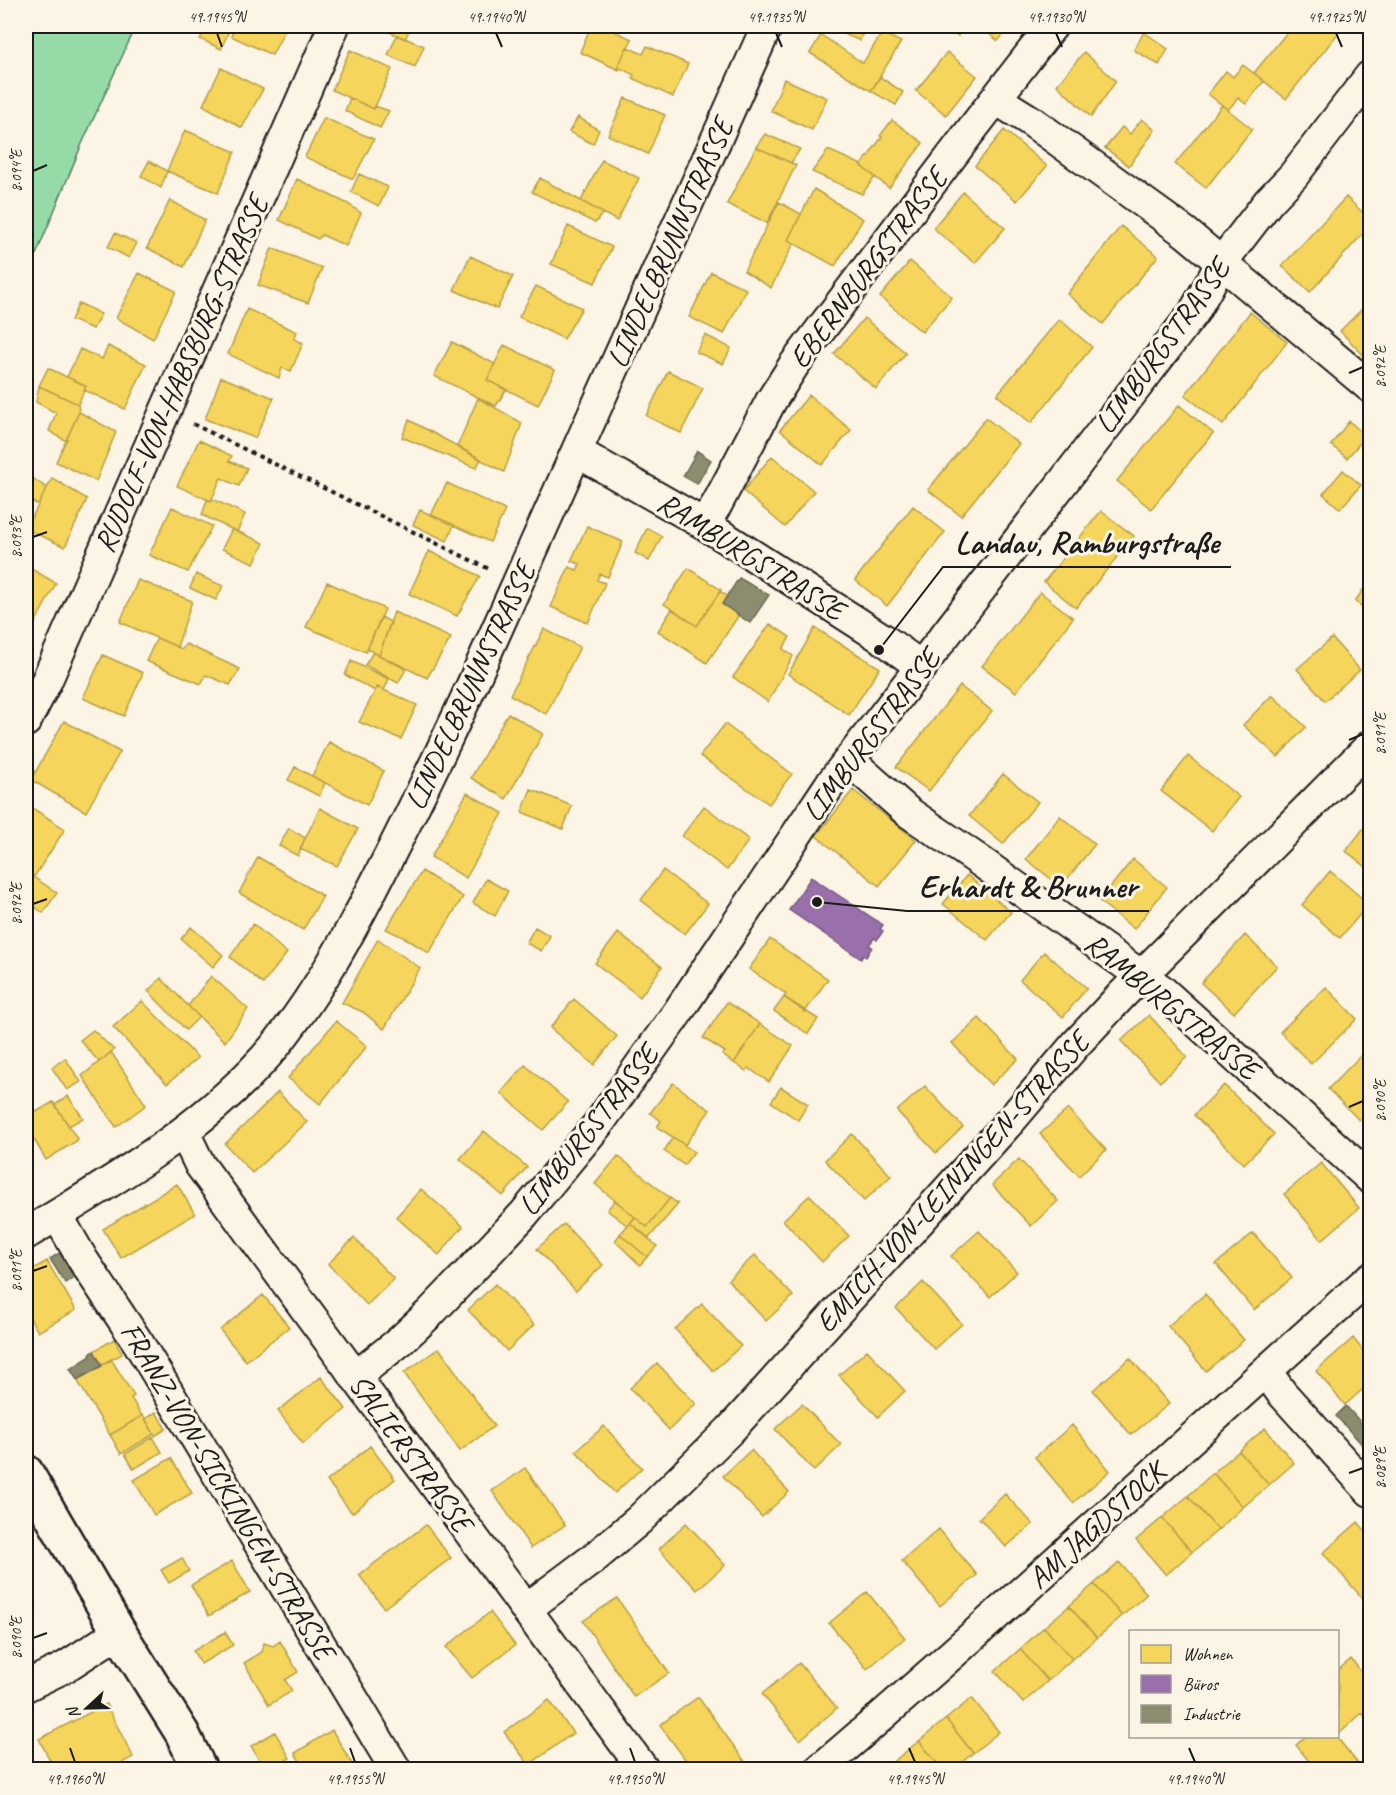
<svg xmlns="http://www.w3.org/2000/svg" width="1396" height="1795" font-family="Caveat,sans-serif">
<rect width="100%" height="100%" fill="#fcf5e5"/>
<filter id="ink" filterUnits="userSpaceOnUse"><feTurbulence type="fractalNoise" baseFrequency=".0167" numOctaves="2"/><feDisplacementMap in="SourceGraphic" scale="12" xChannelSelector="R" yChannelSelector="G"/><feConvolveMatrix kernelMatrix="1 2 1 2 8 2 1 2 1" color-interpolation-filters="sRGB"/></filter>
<g filter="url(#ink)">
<!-- green -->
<path fill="#96dba7" stroke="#597c62" stroke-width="1.5" d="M26,26H136L81,146L26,279Z"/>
<!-- homes -->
<path fill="#f6d55c" stroke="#b59e49" stroke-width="1.5" d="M208,26H211L228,33L221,49L200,39Z
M236,26H287L272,55L231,36Z
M376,26H411L405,39Z
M591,26H616L614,31L632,39L628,47H627L618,67L619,70L580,52Z
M826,26H860L857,32L862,35L860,41Z
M939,26H963L958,36Z
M979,26H1011L998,41Z
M1292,26H1341L1343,27L1286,99L1254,73Z
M1144,32L1168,49L1159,65L1134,50Z
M882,33L901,42L871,91L810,53L821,35L863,63Z
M397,35L424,46L415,67L388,55Z
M647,46L688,64L673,97L632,78L634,75L618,67L627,47L643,54Z
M350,50L392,69L374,109L332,90Z
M947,52L977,76L946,115L916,91Z
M1084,52L1116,81L1091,117L1057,85Z
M1243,65L1264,81L1246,104L1238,98L1228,110L1208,94L1226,71L1233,77Z
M221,68L263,89L242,128L203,105Z
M880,77L903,92L896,105L871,91Z
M784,79L827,98L812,130L771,111Z
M350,98L374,109L375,106L389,111L380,128L345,111Z
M625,98L665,115L648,154L608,135Z
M1222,105L1252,129L1206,188L1175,164Z
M578,117L599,130L593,144L569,132Z
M324,118L374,139L353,179L305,157Z
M1142,119L1155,130L1129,166L1105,148L1122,127L1130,134Z
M892,120L923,143L889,188L861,166L882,137L880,136Z
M185,130L235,152L218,193L167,171Z
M1004,130L1047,166L1017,201L975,166Z
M765,134L800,149L791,163L756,147Z
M756,147L796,165L767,223L727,204Z
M828,150L862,165L861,166L875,177L862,194L812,172Z
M602,160L639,178L617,221L581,201Z
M149,161L167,171L161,188L141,176Z
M359,174L388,187L379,206L351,192Z
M540,178L581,201L603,213L595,223L532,192Z
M297,179L348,204L361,213L346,246L322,235L318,239L279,220Z
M814,189L863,219L835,266L788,240Z
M963,192L1005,228L975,263L933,228Z
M1346,197L1370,219V226L1310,292L1282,266Z
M170,200L205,220L184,267L147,248Z
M779,202L801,214L788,240L794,243L771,288L744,271Z
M568,226L612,247L595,283L551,264Z
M1121,226L1158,256L1103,324L1067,294Z
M115,233L137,243L129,258L108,247Z
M272,248L322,268L308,303L258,285Z
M470,256L513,276L497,309L454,290Z
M910,261L952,297L922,332L880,297Z
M711,272L746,289L724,334L689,317Z
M139,273L176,291L153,339L116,318Z
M536,286L582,308L564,339L519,317Z
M1370,301V362L1340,331Z
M79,303L101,314L93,329L71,320Z
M247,309L297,332L294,339L303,343L291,371L282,368L279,378L228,354Z
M1250,312L1287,342L1223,425L1185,395Z
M864,318L906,353L876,389L834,354Z
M1059,319L1092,347L1031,423L997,395Z
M705,335L731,348L723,364L696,352Z
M452,342L495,364L487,380L506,390L496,406L434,376Z
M504,345L555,370L538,405L487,380Z
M108,346L146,364L125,409L84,390L86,386L67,377L80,349L102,359Z
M48,368L86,386L78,404L39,386Z
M668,371L703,388L681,433L646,416Z
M221,377L274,398L255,438L205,419Z
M39,386L78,404L79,412L66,441L49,431L56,413L36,402Z
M809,395L851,430L822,465L780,430Z
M478,398L522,423L504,472L457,447Z
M1179,405L1213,433L1151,509L1117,481Z
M79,412L116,432L96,481L56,462Z
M986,418L1019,444L961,516L928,490Z
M409,420L481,459L476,468L402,437Z
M1349,421L1366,436L1347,458L1331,445Z
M199,440L232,456L229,461L247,468L239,486L221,478L211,501L177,486Z
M772,456L814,491L785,527L743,491Z
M1343,470L1361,485L1340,509L1323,494Z
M52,478L87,499L65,547L26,529Z
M34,479L47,488L38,505L26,498V494Z
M447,483L505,510L490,542L431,515Z
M212,499L245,514L237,532L202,515L207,500L211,501Z
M913,506L945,532L887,606L855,580Z
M172,507L212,526L188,572L149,555Z
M420,510L454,525L447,541L413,525Z
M1101,511L1134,536L1076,608L1044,582Z
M587,526L623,542L608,577L600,574L597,580L605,583L588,623L551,607L569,567L577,570L580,564L571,561Z
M647,528L662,536L649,561L635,553Z
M232,529L264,543L254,563L222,549Z
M429,551L480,576L457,616L409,594Z
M26,566L56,583L33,627L26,622Z
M688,568L721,590L697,626L664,604Z
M196,574L223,586L216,600L190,588Z
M138,580L192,601L177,647L120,622Z
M1370,580V613L1355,601Z
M327,582L385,609L366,652L306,627Z
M720,591L727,596L722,604L739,615L707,663L658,631L672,609L697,626Z
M1040,592L1073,618L1016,692L982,666Z
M394,612L451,638L427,678L379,655Z
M381,617L391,622L379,655L367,649Z
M770,624L790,637L783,649L793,656L768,702L733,677Z
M815,628L880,668L849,715L788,674Z
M544,629L580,647L546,714L510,695Z
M157,638L182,649L186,644L240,669L230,685L206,675L201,684L146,661Z
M1332,638L1360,670L1325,701L1297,669Z
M373,652L406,669L398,683L365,665Z
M103,655L143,673L124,716L83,698Z
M351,661L389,679L384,690L377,687L375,691L345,675Z
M960,686L992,711L929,791L896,767Z
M377,687L417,705L401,739L359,722Z
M1272,695L1306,727L1278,757L1243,725Z
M508,713L543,734L506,799L471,778Z
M64,721L120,752L86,812L31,780Z
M725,724L792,774L769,804L700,756Z
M329,742L384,771L367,805L312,776Z
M1188,756L1239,797L1212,831L1161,791Z
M295,767L325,783L319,796L288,780Z
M1003,774L1038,802L1003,844L969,816Z
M531,789L572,806L563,829L522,812Z
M853,790L916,840L879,886L816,836Z
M467,793L503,813L466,878L431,857Z
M26,804L65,829L34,877L26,872Z
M704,806L749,840L727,870L682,836Z
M320,808L358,829L337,866L300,849Z
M1060,816L1095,844L1061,887L1026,859Z
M1370,820V870L1346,851Z
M289,828L305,838L298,856L279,846Z
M258,857L323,896L303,930L239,893Z
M1133,859L1167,887L1134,929L1099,901Z
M663,870L708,904L685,934L641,900Z
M422,871L463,897L429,953L407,939L386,929Z
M1330,871L1369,904L1340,938L1302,905Z
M26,872L57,893L43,913L26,900Z
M967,875L1011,912L987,940L943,904Z
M486,879L508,891L495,916L473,903Z
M253,924L287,953L263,984L230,957Z
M191,927L223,955L213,967L181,939Z
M535,927L550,936L541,951L526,943Z
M618,933L662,967L640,997L595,963Z
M1245,935L1277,966L1234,1013L1201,983Z
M378,939L420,968L384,1029L363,1012L342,1003Z
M770,939L828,979L805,1012L784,997L786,994L749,969Z
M1044,952L1087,988L1063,1017L1020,980Z
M211,976L248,1009L225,1042L188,1006Z
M161,978L199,1017L186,1030L148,991Z
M1326,987L1357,1019L1311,1064L1280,1032Z
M784,997L818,1019L808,1034L774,1011Z
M574,999L617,1036L594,1065L550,1028Z
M142,1001L198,1058L167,1084L113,1027Z
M727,1002L760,1024L734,1063L722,1055L725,1052L703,1038Z
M1149,1015L1187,1057L1160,1082L1121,1041Z
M979,1018L1018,1059L991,1085L952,1043Z
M336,1021L367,1046L320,1104L288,1078Z
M760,1024L793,1046L769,1082L748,1068L746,1071L734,1063Z
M93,1030L114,1050L99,1062L80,1040Z
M1370,1046V1109L1359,1120L1328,1089Z
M111,1052L146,1105L116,1127L82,1076Z
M65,1058L81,1082L67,1090L52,1068Z
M525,1065L568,1102L543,1130L501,1093Z
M673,1083L710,1110L685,1145L657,1127L661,1121L650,1113Z
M1224,1085L1274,1134L1244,1164L1194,1115Z
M925,1086L963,1127L936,1153L897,1111Z
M781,1087L808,1104L798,1120L771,1102Z
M278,1092L307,1122L252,1173L225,1144Z
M68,1096L83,1118L69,1126L55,1105Z
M53,1102L78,1140L46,1160L26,1126V1118Z
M1068,1109L1106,1150L1079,1176L1040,1134Z
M484,1131L527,1167L503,1196L460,1159Z
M852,1134L891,1176L864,1201L825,1160Z
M673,1137L694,1152L684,1165L664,1151Z
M618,1156L670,1198L647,1227L595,1184Z
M1019,1159L1058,1201L1031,1226L992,1185Z
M1321,1163L1359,1208L1322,1240L1284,1194Z
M177,1184L195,1214L121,1258L103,1229Z
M421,1189L463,1226L439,1255L396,1217Z
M810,1195L849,1236L822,1262L783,1220Z
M670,1198L678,1204L649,1238L630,1223L635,1217L647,1227Z
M615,1200L635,1217L628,1226L607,1210Z
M630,1223L657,1246L647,1257L620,1234Z
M564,1224L603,1265L576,1291L537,1249Z
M979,1231L1017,1272L990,1297L951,1256Z
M1253,1233L1292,1278L1254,1310L1216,1264Z
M620,1234L647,1257L640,1265L615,1241Z
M354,1238L394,1279L367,1305L328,1264Z
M755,1255L793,1296L766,1321L728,1280Z
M47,1261L76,1310L38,1332L26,1311V1273Z
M923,1282L962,1324L934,1349L896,1308Z
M495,1284L534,1325L507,1351L468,1310Z
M1205,1294L1244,1340L1206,1371L1168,1326Z
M263,1295L289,1327L246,1361L220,1330Z
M702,1304L741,1346L713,1371L675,1329Z
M1353,1338L1370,1359V1383L1345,1405L1316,1371Z
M114,1339L122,1354L102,1365L94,1351Z
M439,1348L494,1426L460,1451L404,1373Z
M867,1350L905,1391L878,1417L839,1375Z
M1130,1358L1169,1404L1131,1435L1093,1390Z
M111,1359L134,1396L131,1398L142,1416L110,1435L77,1380Z
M657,1363L696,1404L669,1430L630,1388Z
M321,1377L346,1409L303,1444L278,1411Z
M802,1404L841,1445L814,1471L775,1429Z
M156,1412L166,1429L155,1436L145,1419Z
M143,1415L154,1434L121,1454L110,1435Z
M1072,1425L1110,1471L1073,1503L1035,1457Z
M604,1426L642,1468L615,1493L576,1451Z
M1265,1428L1294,1463L1269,1485L1239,1451Z
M153,1437L162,1452L134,1469L125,1454Z
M370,1446L395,1479L352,1513L327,1481Z
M751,1450L789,1492L762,1517L723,1476Z
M1239,1451L1269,1485L1243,1507L1213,1473Z
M171,1458L192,1493L154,1515L134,1480Z
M525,1468L565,1525L531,1548L492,1491Z
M1213,1473L1243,1507L1218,1530L1188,1496Z
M1005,1494L1033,1524L1006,1547L979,1518Z
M1188,1496L1218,1530L1192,1552L1162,1518Z
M1162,1518L1192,1552L1166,1575L1136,1540Z
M1358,1522L1370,1536V1595L1364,1600L1323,1553Z
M686,1523L725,1565L697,1590L659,1549Z
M426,1525L451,1558L384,1608L359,1575Z
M939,1529L977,1575L940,1606L902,1561Z
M182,1558L189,1571L169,1583L161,1570Z
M232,1561L250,1592L209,1616L191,1585Z
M1119,1562L1147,1594L1122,1616L1094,1584Z
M1094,1584L1122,1616L1097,1638L1069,1606Z
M26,1586L36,1608L26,1613Z
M867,1592L905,1638L867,1669L829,1623Z
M617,1598L669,1673L634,1697L583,1621Z
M1069,1606L1097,1638L1072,1659L1044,1627Z
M490,1612L515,1645L472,1678L446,1647Z
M1044,1627L1072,1659L1048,1681L1020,1649Z
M225,1632L233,1645L201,1664L193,1651Z
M280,1641L298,1672L285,1680L292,1691L269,1705L244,1663L262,1652L264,1643L273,1646Z
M1020,1649L1048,1681L1023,1703L995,1671Z
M1351,1659L1370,1683V1723L1362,1713L1340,1733L1338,1731V1670Z
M799,1663L837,1708L800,1740L762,1694Z
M698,1697L749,1767L745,1770H693L660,1725Z
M972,1698L999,1732L973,1753L946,1719Z
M549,1700L573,1733L529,1765L504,1732Z
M106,1704L133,1757L109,1770H55L39,1739Z
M946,1719L973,1753L953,1770H943L919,1741Z
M332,1730L352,1764L343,1770H305L295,1753Z
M275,1732L290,1758L270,1770H265L251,1746Z
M1306,1736H1336L1363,1770H1316L1296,1745Z
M919,1741L943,1770H899L893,1762Z"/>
<!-- offices -->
<path fill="#9970ab" stroke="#745780" stroke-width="1.5" d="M811,877L883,925L880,929L883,931L877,940L874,938L869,945L872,947L866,957L863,955L861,959L789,910Z"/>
<!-- industry -->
<path fill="#8c8c6e" stroke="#6a6a55" stroke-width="1.5" d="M697,451L711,460L697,484L683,476Z
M739,578L769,595L750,623L722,604Z
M61,1252L77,1275L65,1283L50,1259Z
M94,1351L102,1366L77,1380L70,1369L91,1356L90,1354Z
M1346,1406L1370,1433V1453L1336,1416Z"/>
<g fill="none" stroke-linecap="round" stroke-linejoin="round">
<defs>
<path id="minor" d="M996,99L1031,121L1186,233L1370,387
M577,452L704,524L883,639L922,667
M704,524L717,504L771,401L794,365L966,137L1052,26
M26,721L47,680L334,26
M849,760L908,812L977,859L1160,989L1370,1178
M184,1132L200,1165L644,1770
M57,1215L83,1260L139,1344L396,1770
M26,1234C114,1180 207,1127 275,1046C317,994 349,935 379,876C410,816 439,756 467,696L767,26
M1266,1371L1281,1392L1370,1491
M355,1377L399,1342L430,1313L477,1264L524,1214L599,1123L678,1012L829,786L1194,312L1222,262L1269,201L1293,176L1370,76
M526,1609L594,1558L639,1520L730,1430L1012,1119L1076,1044L1121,996L1370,746
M26,1686L65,1667L119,1632
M819,1770C1007,1610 1186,1441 1370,1278"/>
<path id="tertiary" d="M26,1472L119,1632L182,1733L200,1770"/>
</defs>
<!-- minor casing -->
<use href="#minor" stroke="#1c1c1c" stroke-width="34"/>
<!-- tertiary casing -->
<use href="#tertiary" stroke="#1c1c1c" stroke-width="38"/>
<!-- path -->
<path stroke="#1c1c1c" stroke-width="4" stroke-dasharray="4.5 4.5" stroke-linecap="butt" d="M193,424L491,570"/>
<!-- minor -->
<use href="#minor" stroke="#fcf5e5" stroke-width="30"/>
<!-- tertiary -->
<use href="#tertiary" stroke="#fcf5e5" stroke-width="33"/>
</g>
</g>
<!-- ticks -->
<path fill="none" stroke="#1c1c1c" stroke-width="2" d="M217,33L222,47M496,33L502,47M776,33L782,47M1056,33L1062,47M1336,33L1342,47M33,171L47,165M1349,373L1363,367M33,537L47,532M1349,740L1363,734M33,904L47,899M1349,1107L1363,1101M33,1271L47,1266M1349,1473L1363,1468M33,1638L47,1633M70,1748L75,1762M350,1748L355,1762M630,1748L635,1762M909,1748L915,1762M1189,1748L1195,1762"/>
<g text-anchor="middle" stroke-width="6" stroke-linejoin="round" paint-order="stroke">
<!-- street labels -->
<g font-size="30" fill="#1c1c1c" stroke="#fcf5e5">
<text transform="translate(670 243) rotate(-66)" y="10">LINDELBRUNNSTRASSE</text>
<text transform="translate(868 268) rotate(-53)" y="10">EBERNBURGSTRASSE</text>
<text transform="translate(1162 346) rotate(-54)" y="10">LIMBURGSTRASSE</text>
<text transform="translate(181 374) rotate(-66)" y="10">RUDOLF-VON-HABSBURG-STRASSE</text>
<text transform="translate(751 556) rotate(32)" y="10">RAMBURGSTRASSE</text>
<text transform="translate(470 686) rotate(-65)" y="10">LINDELBRUNNSTRASSE</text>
<text transform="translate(871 735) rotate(-53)" y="10">LIMBURGSTRASSE</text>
<text transform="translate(1172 1006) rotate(39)" y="10">RAMBURGSTRASSE</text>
<text transform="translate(588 1130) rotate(-52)" y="10">LIMBURGSTRASSE</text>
<text transform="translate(952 1182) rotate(-48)" y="10">EMICH-VON-LEININGEN-STRASSE</text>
<text transform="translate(411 1453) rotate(54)" y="10">SALIERSTRASSE</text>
<text transform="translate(228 1491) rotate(59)" y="10">FRANZ-VON-SICKINGEN-STRASSE</text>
<text transform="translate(1096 1525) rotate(-42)" y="10">AM JAGDSTOCK</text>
</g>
</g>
<!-- callouts -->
<path fill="none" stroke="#1c1c1c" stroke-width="2" d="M879 650L943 567H1231M817 902L907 911H1149"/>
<g fill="#1c1c1c" stroke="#fcf5e5" stroke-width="2">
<circle cx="879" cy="650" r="6"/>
<circle cx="817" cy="902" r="6"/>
</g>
<g font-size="32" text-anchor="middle" font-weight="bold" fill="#1c1c1c" stroke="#fcf5e5" stroke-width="6" stroke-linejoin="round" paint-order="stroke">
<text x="1087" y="553">Landau, Ramburgstraße</text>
<text x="1028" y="897">Erhardt &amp; Brunner</text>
</g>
<!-- margin -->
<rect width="1396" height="1795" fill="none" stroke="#fcf5e5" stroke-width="66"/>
<!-- legend -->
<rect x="1129" y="1630" width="210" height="108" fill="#fcf5e5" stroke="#a29e95" stroke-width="1.5"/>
<rect x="1141" y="1645" width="30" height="18" fill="#f6d55c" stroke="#a29e95" stroke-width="1.5"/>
<text x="1183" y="1660" font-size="18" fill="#1c1c1c">Wohnen</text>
<rect x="1141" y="1675" width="30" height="18" fill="#9970ab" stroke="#a29e95" stroke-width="1.5"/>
<text x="1183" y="1690" font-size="18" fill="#1c1c1c">Büros</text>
<rect x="1141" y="1705" width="30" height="18" fill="#8c8c6e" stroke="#a29e95" stroke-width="1.5"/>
<text x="1183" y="1720" font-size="18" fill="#1c1c1c">Industrie</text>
<!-- north arrow -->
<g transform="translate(87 1708) rotate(248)" stroke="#fcf5e5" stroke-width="4.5" paint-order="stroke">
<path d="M0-4.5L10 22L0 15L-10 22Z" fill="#1c1c1c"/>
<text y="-9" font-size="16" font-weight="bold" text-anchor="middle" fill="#1c1c1c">N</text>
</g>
<rect x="33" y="33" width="1330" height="1729" fill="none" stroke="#1c1c1c" stroke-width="2"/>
<g font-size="15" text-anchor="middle" fill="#1c1c1c">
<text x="217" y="22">49.1945°N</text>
<text x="496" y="22">49.1940°N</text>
<text x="776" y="22">49.1935°N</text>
<text x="1056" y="22">49.1930°N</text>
<text x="1336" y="22">49.1925°N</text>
<text transform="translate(16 171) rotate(-90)" y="5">8.094°E</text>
<text transform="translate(1380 367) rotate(-90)" y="5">8.092°E</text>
<text transform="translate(16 537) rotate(-90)" y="5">8.093°E</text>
<text transform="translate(1380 734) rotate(-90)" y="5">8.091°E</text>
<text transform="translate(16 904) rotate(-90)" y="5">8.092°E</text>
<text transform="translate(1380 1101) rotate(-90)" y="5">8.090°E</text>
<text transform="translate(16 1271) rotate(-90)" y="5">8.091°E</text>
<text transform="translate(1380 1468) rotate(-90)" y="5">8.089°E</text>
<text transform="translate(16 1638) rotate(-90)" y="5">8.090°E</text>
<text x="75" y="1784">49.1960°N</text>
<text x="355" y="1784">49.1955°N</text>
<text x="635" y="1784">49.1950°N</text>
<text x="915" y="1784">49.1945°N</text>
<text x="1195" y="1784">49.1940°N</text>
</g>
</svg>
